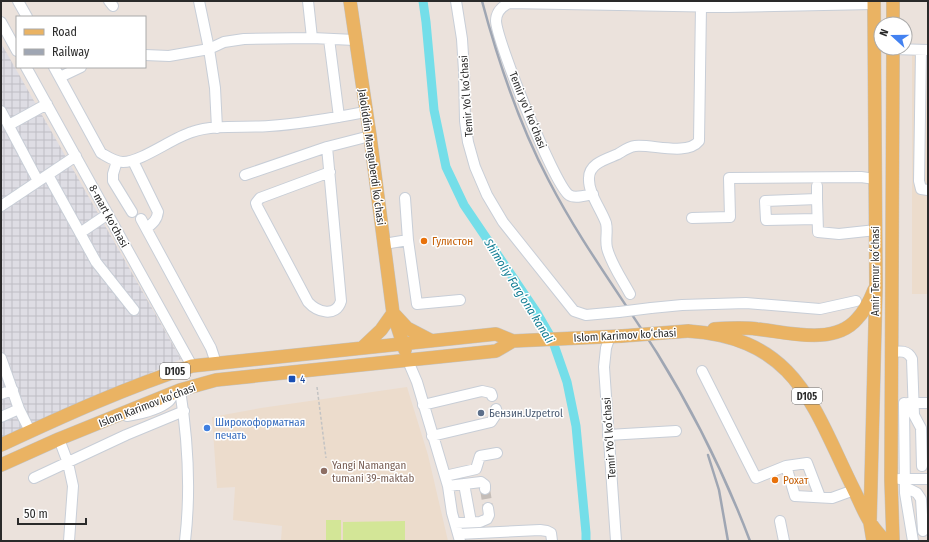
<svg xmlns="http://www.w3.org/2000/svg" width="929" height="542" font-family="'Fira Sans Condensed',sans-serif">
<defs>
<pattern id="industrial-grid" width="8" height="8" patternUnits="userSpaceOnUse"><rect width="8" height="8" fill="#dedde4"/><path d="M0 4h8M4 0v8" fill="none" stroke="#bfbec4"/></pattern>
</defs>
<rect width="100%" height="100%" fill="#ebe2dc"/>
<!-- industrial -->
<path fill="url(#industrial-grid)" d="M1,43L181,359L1,440Z"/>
<!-- education -->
<path fill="#ecdccc" d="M912,53H928V294H912Z
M407,387L428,455L448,541H281L282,526L233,520L235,487L217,488L212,417L261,408Z"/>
<!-- pitch -->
<path fill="#d3e697" d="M326,520H341V541H326Z
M405,521V541H343V522Z"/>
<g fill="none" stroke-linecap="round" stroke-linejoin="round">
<!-- canal -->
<path stroke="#74dee9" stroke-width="9" d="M423,1L426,22L434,110L446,167L464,205L537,313L552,339L567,382L576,426L586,533V541"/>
<!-- minor-tunnel -->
<path stroke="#c4bdb8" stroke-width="10" stroke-dasharray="10 5" stroke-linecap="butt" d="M485,489L488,508"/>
<defs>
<path id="minor" d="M18,1L27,17
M109,1L113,6
M199,1L209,49L215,88L217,128
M308,1L312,38
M456,1L462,39L464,71L465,121L468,142L475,167L487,195L503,222L574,311L586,315L619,312
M1,22L17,51
M329,39L339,117
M893,49L928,50
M921,50L919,181L921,189L928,190
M145,55L169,56L209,49L224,42L244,39L312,38L355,40
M26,67L192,366
M54,67L101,153C108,157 115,162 123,162C141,162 172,138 192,132C216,124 244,128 269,126C301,124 334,118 365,112
M60,77L81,67
M1,111L38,181
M9,125L47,104
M327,147L341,301C336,318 317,312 308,302L257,206L256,203L260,198L330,172
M117,161L113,174V181L132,212
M133,161L158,212C157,220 153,223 147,228
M48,175L96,262L134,310
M245,175L327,147L370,136
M593,194C587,195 575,199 569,195C554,184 497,42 496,21C496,12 501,7 509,3L728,7L874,4
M405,198L408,240
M817,199V186
M1,206L76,156
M692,218L730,217L729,178L861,177L875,179
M141,219L211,348L216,363
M817,219L766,220L765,201L817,199L818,232L839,234L876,230
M80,233L108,214
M384,244L408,240L417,304L460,300
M630,294C622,279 611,264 607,248C605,240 608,231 606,223C601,209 588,193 589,178C589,163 607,159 618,154C623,151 628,147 635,146C652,144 687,156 699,141L701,6
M651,308L682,305L746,303L820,309L856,301
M610,336L606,348L604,367L616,541
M892,352C900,351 908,350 912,359L914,415L921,428L922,466
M1,358L19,409L30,431
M408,361L417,382L448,486L452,513L460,541
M702,371L756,478L786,466L795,496L832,498L854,490
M180,390C188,440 191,490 185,541
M1,394L13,390
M904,403L905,493L913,541
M908,403H928
M423,405L482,391L491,393L492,396
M127,416C139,414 159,410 169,401C171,399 173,395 174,393
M1,417L19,409
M608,435L676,431
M432,436L491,422L497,413L496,409
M59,439L68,463L73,486L69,541
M786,466L807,463L820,497
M445,476L476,469L480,456L497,453
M34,478L126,435L184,411
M899,479H928
M464,484L471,522
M448,486L481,482L485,485V489
M905,487L917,493L921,499L923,531
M780,521L784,541
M455,523L480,522L487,519L489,515L488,508
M458,534L540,530L547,531L551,533L552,541"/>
<path id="major" d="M350,1L370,136L393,313L405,350
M893,24V1
M893,48L891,480L893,541
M395,315L407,328L430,340
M714,329C728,328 743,327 757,329C787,332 834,346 857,319C865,311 870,300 874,290
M688,331C798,338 813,408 855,492C860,502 864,513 870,522C874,529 880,535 885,541
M363,347L381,330L393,313
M1,445C63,416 127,387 192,366L496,334L513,341L622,336
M1,465L59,439L180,390L216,380L496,351L513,341
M873,541L870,523L876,286L874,1"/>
</defs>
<!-- minor casing -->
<use href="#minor" stroke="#c8ced7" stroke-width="12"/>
<!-- major casing -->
<use href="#major" stroke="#c3c3c3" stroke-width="14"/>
<!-- path -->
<path stroke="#c3c3c3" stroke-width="1.5" stroke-dasharray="3 2" stroke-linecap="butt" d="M317,387L326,458"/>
<!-- minor -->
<use href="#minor" stroke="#fff" stroke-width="10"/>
<!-- major -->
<use href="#major" stroke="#eab363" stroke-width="13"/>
<!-- rail -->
<path stroke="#9fa6b3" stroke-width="2.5" d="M482,1C498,61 520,126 549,181C580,241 621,296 657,353C694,413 725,475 750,541
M708,455L719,490L728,541"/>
<defs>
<path id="minor-bridge" d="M619,312L651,308"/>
<path id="major-bridge" d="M622,336L688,331"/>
</defs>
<!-- minor-bridge casing -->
<use href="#minor-bridge" stroke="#c8ced7" stroke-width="12" stroke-linecap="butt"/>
<!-- major-bridge casing -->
<use href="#major-bridge" stroke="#c3c3c3" stroke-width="14" stroke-linecap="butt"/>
<!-- minor-bridge -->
<use href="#minor-bridge" stroke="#fff" stroke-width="10"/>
<!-- major-bridge -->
<use href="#major-bridge" stroke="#eab363" stroke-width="13"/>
</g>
<!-- markers -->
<g fill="#e8710a" stroke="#fff" stroke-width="1.5">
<circle cx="424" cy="241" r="4"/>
<circle cx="775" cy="480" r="4"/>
</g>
<rect fill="#1a4fb4" stroke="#fff" stroke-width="1.5" x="288" y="375" width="8" height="8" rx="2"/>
<circle fill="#5c6f8a" stroke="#fff" stroke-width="1.5" cx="481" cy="413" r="4"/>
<circle fill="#3f7fe0" stroke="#fff" stroke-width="1.5" cx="207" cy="428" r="4"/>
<circle fill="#8d6e63" stroke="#fff" stroke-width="1.5" cx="324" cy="471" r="4"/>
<g text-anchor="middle" stroke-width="3" stroke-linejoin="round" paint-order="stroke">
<!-- shield labels -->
<g fill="#fff" stroke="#6a6a6a" stroke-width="1">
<rect x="160" y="363" width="30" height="16" rx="3"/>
<rect x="792" y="388" width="30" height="16" rx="3"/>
</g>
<g font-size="10" font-weight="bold" fill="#2a2a2a">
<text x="175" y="375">D105</text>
<text x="807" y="400">D105</text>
</g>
<!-- street labels -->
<g font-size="11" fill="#2a2a2a" stroke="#fff">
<text transform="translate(466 96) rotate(-94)" y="4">Temir Yoʻl koʻchasi</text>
<text transform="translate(528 110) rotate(68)" y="4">Temir yoʻl koʻchasi</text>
<text transform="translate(372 157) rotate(82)" y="4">Jaloliddin Manguberdi koʻchasi</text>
<text transform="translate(109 216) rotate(61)" y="4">8-mart ko'chasi</text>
<text transform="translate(875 271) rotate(-90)" y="4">Amir Temur koʻchasi</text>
<text transform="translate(625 335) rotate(-3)" y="4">Islom Karimov koʻchasi</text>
<text transform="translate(147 405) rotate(-21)" y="4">Islom Karimov koʻchasi</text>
<text transform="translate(609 438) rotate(-94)" y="4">Temir Yoʻl koʻchasi</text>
</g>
<!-- food labels -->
<g font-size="11" fill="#c56008" stroke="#fff" text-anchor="start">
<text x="432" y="245">Гулистон</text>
<text x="783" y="484">Рохат</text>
</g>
<!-- transit labels -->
<g font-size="11" fill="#164399" stroke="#fff" text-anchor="start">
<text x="300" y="383">4</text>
</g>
<!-- service labels -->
<g font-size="11" fill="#4e5e75" stroke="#fff" text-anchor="start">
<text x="489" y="417">Бензин.Uzpetrol</text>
</g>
<!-- shop labels -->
<g font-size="11" fill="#366cbe" stroke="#fff" text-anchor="start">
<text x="215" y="426">Широкоформатная<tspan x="215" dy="13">печать</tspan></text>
</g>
<!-- education labels -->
<g font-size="11" fill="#785e54" stroke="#fff" text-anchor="start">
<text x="332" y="469">Yangi Namangan<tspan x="332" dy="13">tumani 39-maktab</tspan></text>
</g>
<!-- water labels -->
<g font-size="12" font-style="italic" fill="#137e94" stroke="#fff">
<text transform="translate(519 291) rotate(58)" y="4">Shimoliy Fargʻona kanali</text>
</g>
</g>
<!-- border -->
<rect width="929" height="542" fill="none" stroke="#2a2a2a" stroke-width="4"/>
<!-- legend -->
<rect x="16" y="16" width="130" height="52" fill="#ffffff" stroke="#aaaaaa"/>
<rect x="24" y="29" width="20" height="6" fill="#eab363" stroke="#aaaaaa"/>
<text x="52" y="36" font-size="12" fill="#2a2a2a">Road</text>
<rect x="24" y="49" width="20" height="6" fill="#9fa6b3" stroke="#aaaaaa"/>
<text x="52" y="56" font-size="12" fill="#2a2a2a">Railway</text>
<!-- north arrow -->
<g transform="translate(893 36) rotate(291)"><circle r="19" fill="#ffffff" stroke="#aaaaaa"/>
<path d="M0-3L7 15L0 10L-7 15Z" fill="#4382f1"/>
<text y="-6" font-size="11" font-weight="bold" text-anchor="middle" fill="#2a2a2a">N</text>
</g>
<!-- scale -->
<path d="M18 518v6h68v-6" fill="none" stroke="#2a2a2a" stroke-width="2"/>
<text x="24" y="518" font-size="12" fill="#2a2a2a" stroke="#ffffff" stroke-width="3" paint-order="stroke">50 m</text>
</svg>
